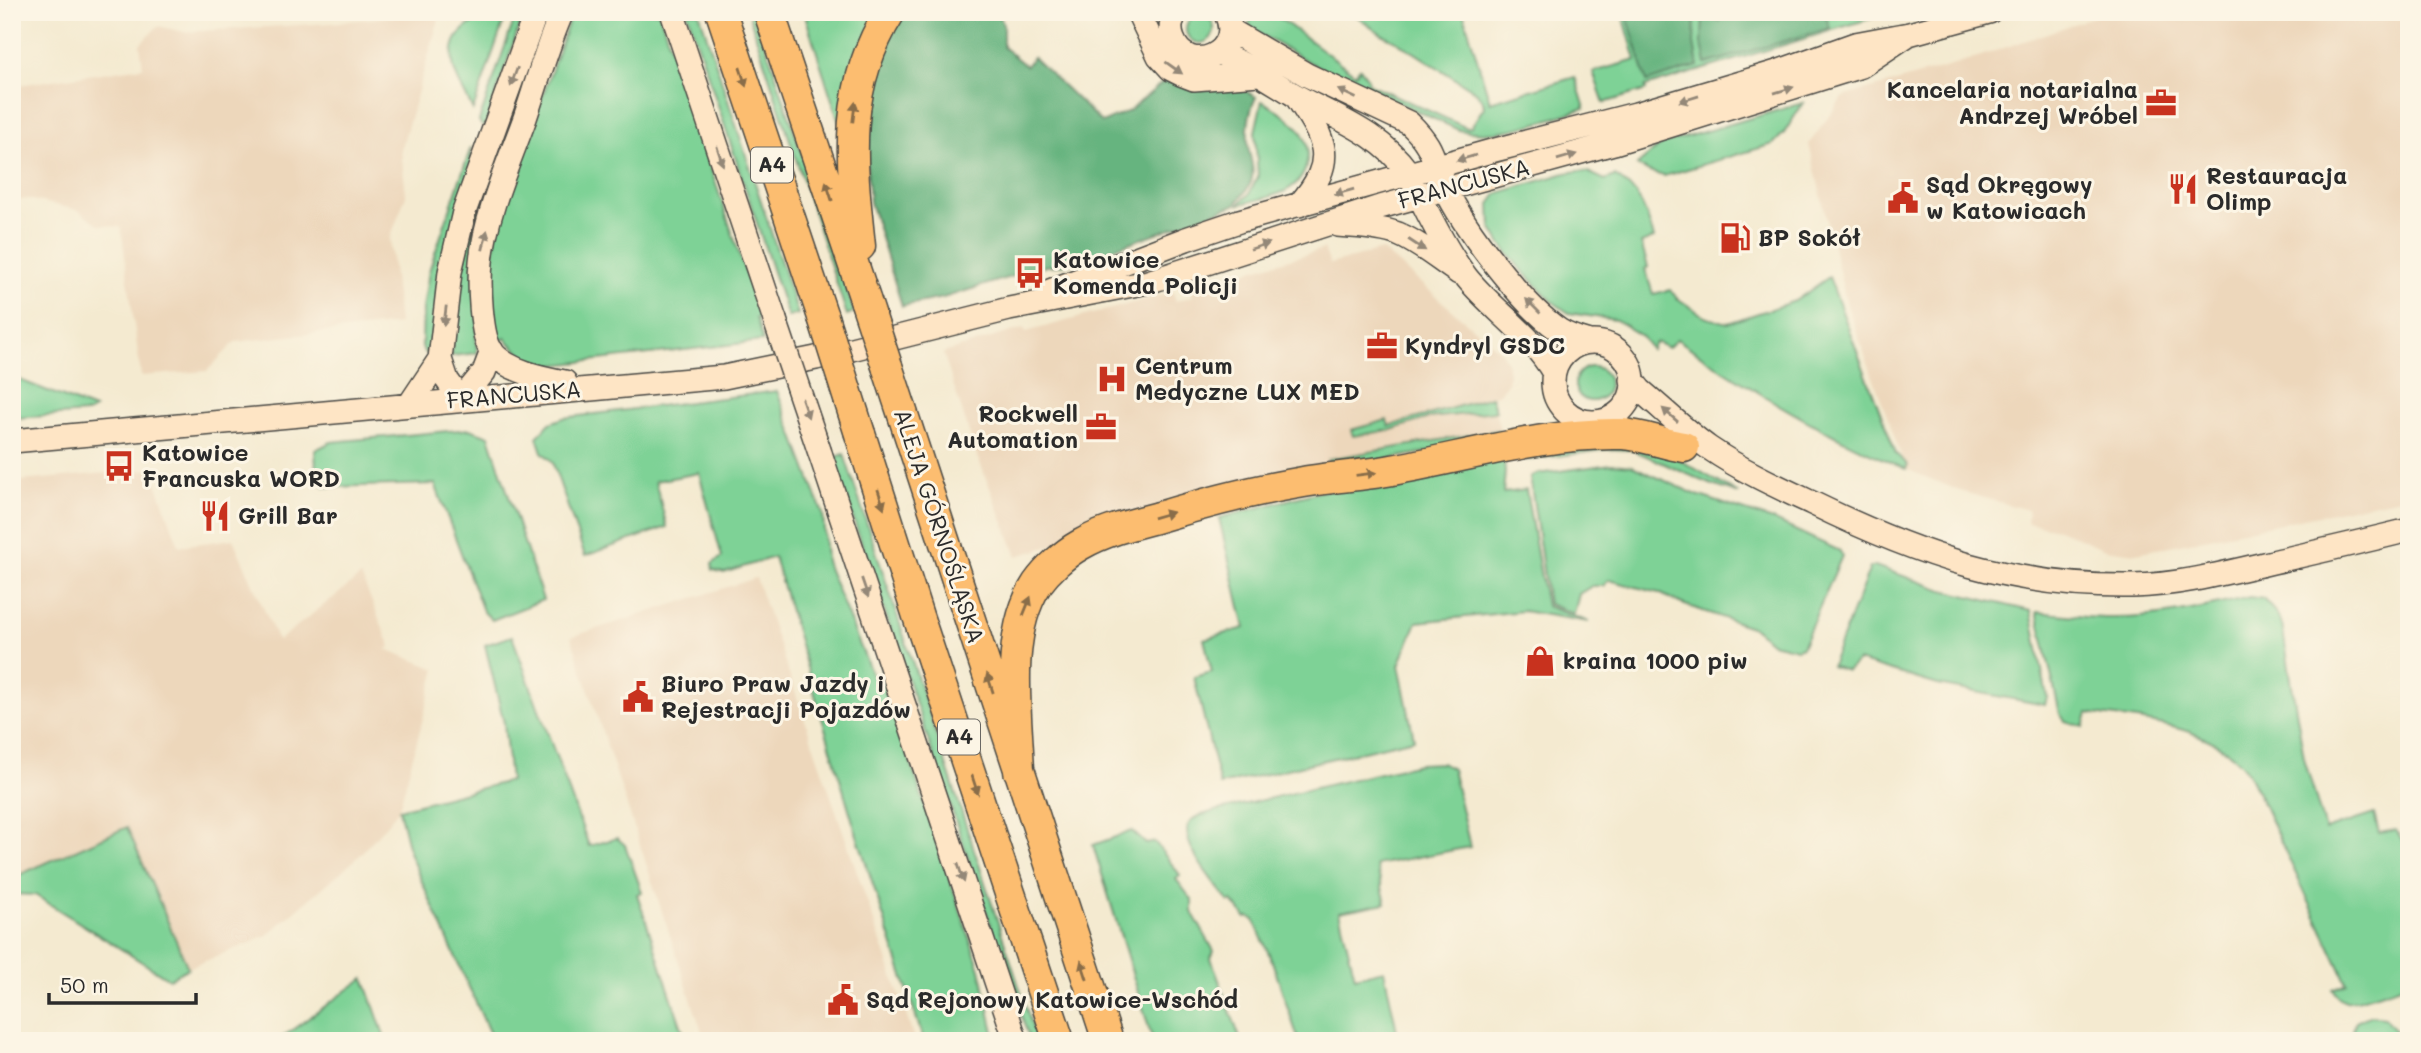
<svg xmlns="http://www.w3.org/2000/svg" width="2421" height="1053" font-family="Mali,sans-serif">
<rect width="100%" height="100%" fill="#fcf5e5"/>
<filter id="ink" filterUnits="userSpaceOnUse"><feTurbulence type="fractalNoise" baseFrequency=".0143" numOctaves="2"/><feDisplacementMap in="SourceGraphic" scale="14" xChannelSelector="R" yChannelSelector="G"/><feConvolveMatrix kernelMatrix="1 2 1 2 8 2 1 2 1" color-interpolation-filters="sRGB"/></filter>
<filter id="wash" filterUnits="userSpaceOnUse"><feTurbulence type="fractalNoise" baseFrequency=".00686" numOctaves="4" result="noise"/><feDisplacementMap in="SourceGraphic" scale="28" xChannelSelector="R" yChannelSelector="G"/><feGaussianBlur stdDeviation="1.57" result="paint"/><feColorMatrix in="noise" values="0 0 0 0 0 0 0 0 0 0 0 0 0 0 0 0 0 1.4 0 .05"/><feComposite in="paint" operator="in"/></filter>
<g filter="url(#wash)">
<rect width="100%" height="100%" fill="#f4ead0"/>
<!-- built -->
<path fill="#edd7bb" d="M431,12H441L401,149L406,195L390,239L399,324L235,342L207,371L141,376L121,227L100,225L78,210L28,199L12,201V86L143,67L140,44L158,26L184,32L332,23Z
M2108,12H2409V496L2137,553L2105,549L2058,529L2027,523L2028,510L1960,491L1906,469L1847,305L1809,144L1843,97L1958,64Z
M1324,249L1330,264L1382,250L1501,352L1507,362L1509,374L1506,385L1499,393L1492,397L1502,439L1060,543L1017,556L975,450L943,353L1024,328L1026,332L1173,292L1176,301L1193,296L1190,288Z
M151,469L179,546L233,539L278,641L361,576L391,647L386,649L436,669L399,809L381,831L356,859L266,936L188,968L127,827L12,878V484L21,481Z
M756,578L915,1041H705L571,637Z"/>
<!-- green -->
<path fill="#7ed296" stroke="#547e60" stroke-width="2" d="M507,12L473,110C467,97 458,83 454,69C445,30 476,17 507,12Z
M517,12H524L485,127L482,126L479,121Z
M547,12H552L497,168L476,340L477,353L451,356C455,320 457,284 466,250C487,169 522,92 547,12Z
M572,12L578,14L580,12H659L760,317L756,318L763,341L546,366C529,361 517,352 505,338L501,341C481,308 492,251 501,215Z
M687,12H699L798,314L788,317Z
M748,12H755L854,312L847,315Z
M804,12H879L839,122Z
M1251,12H1271L1355,74L1360,68L1368,79L1367,83L1467,128L1471,127L1484,107L1483,101L1476,92L1396,41L1383,35L1351,12H1463L1490,102L1575,77L1585,108C1545,120 1501,140 1459,130L1313,64L1249,28Z
M1622,12H1892L1645,87L1646,90L1604,103L1593,72L1636,60Z
M1186 29a14 14 0 1 1 28 0a14 14 0 1 1-28 0Z
M1262,101C1286,116 1313,130 1307,162C1305,175 1297,185 1285,191C1271,198 1253,200 1238,205L1249,194L1258,176L1255,132Z
M1803,103L1784,133L1773,144L1664,176L1649,172L1637,165L1662,144Z
M471,147L472,161L428,354L424,352L422,346L423,308L429,271Z
M1578,171L1588,172L1605,180L1615,176C1640,191 1646,211 1654,238L1641,243L1648,267L1645,269L1653,294L1670,290L1677,298L1707,318L1728,323L1795,301L1829,277L1896,454L1908,465L1906,469C1824,435 1750,390 1677,339L1668,348L1656,342L1651,349L1640,335L1616,320L1569,313L1553,302L1518,266L1500,243L1491,227L1490,204L1498,193L1566,173Z
M1575 384a17 17 0 1 1 34 0a17 17 0 1 1-34 0Z
M12,377L94,409L87,413L17,418V413L12,411Z
M777,391L823,514L826,561L829,570L873,677L883,680L980,969L996,1041H924L855,829L774,557L724,573L713,570L712,564L722,557L699,473L655,481L667,527L585,556L552,461L542,452L537,437L550,423L563,418Z
M1491,397L1496,411L1429,418L1391,430L1353,436L1351,430L1387,420L1389,426Z
M470,429L489,436L543,600L492,620L483,611L435,484L325,487L316,468L315,450L331,442Z
M1499,430L1501,439L1330,469L1328,459Z
M1600,441L1673,456L1739,494L1710,484L1633,450L1610,449L1529,460L1524,459L1521,453Z
M844,454L1037,1041H1030L834,462L837,460L836,457Z
M1504,459L1505,472L1503,493L1526,490L1546,606L1589,622L1523,611L1417,622L1399,665L1414,739L1220,785L1194,677L1212,672L1204,639L1245,628L1219,518L1322,491Z
M1612,464L1632,466L1697,495L1773,520L1840,551L1842,556L1802,647L1797,649L1772,643L1754,628L1682,604L1659,593L1609,580L1603,586H1592L1579,594L1574,614L1548,604L1530,477L1537,474Z
M1875,566L1943,590L2031,611L2047,697L2045,705L1938,685L1858,661L1847,671L1831,666L1870,568Z
M2250,597L2263,599L2276,613L2282,625L2304,758L2325,830L2374,814L2379,833L2396,830L2407,848H2409V983C2397,987 2355,1003 2346,1001C2339,999 2336,994 2333,989L2347,983L2251,778C2220,724 2142,722 2088,713L2084,727L2065,721L2060,714L2037,612C2061,614 2085,618 2109,618C2156,619 2204,608 2250,597Z
M512,636L589,846L617,838L625,845L642,892L637,894L686,1041H493L410,855L399,809L510,781L504,723L485,645Z
M1442,763L1452,769L1470,847L1376,865L1386,903L1339,912L1355,977L1384,970L1397,1031L1353,1041H1299L1272,961L1254,920L1249,917L1246,918L1232,901L1229,902C1218,887 1176,841 1190,822C1195,815 1207,814 1215,811L1419,764Z
M127,827L188,968L169,979L35,895L12,894V878Z
M1132,831L1146,844L1155,842L1180,875L1176,879L1192,900V912L1214,951L1211,958L1241,1041H1153L1093,845Z
M364,978L386,1041H277Z
M2369,1015L2384,1017L2403,1041H2371L2366,1031L2353,1036L2352,1030L2356,1021Z"/>
<!-- forest -->
<path fill="#66b47f" stroke="#487055" stroke-width="2" d="M903,12H998L1003,24V47L1026,66L1033,57L1102,123L1129,111L1168,78L1244,85L1242,89L1256,97C1249,111 1247,128 1248,142C1248,156 1256,167 1251,182C1247,191 1240,198 1235,205L1085,259L1062,265L1046,266L943,298L902,306L870,202L863,120L883,46Z
M1626,12H1695L1694,44L1698,66L1647,82Z
M1703,12H1717L1715,19L1720,21L1723,12H1824L1830,28L1706,64L1702,44Z"/>
</g>
<g filter="url(#ink)">
<g fill="none" stroke-linecap="round" stroke-linejoin="round">
<defs>
<path id="secondary" d="M562,12C547,46 537,83 525,118C509,162 485,216 481,262C479,282 480,336 492,352C507,371 543,378 565,382
M672,12L775,320
M1138,12L1159,56L1171,69L1181,74L1194,79L1259,74
M1176,12C1171,21 1169,29 1173,39C1187,78 1247,53 1225,12
M1230,30L1307,75L1409,123C1436,149 1431,158 1445,188C1464,228 1523,306 1559,330C1568,336 1579,339 1589,342
M1218,53C1245,63 1268,79 1293,94C1333,117 1379,132 1407,171C1412,178 1415,187 1419,195C1432,222 1449,255 1467,278C1494,311 1533,336 1554,373
M1296,96C1326,141 1338,160 1299,205
M1338,225C1358,227 1379,227 1398,234C1420,243 1439,260 1459,273
M1050,291L1186,239L1239,221L1495,150L1636,114L1777,72L1855,44L1909,34L1989,12
M1553 382a40 40 0 1 1 80 0a40 40 0 1 1-80 0Z
M1632,380L1640,390C1663,409 1685,431 1709,448C1741,470 1778,487 1812,503C1918,555 2013,588 2133,586C2177,585 2221,574 2264,564C2312,553 2361,542 2409,530
M461,400L447,380L440,359L450,272L464,212L536,12
M461,400L484,372L492,351
M410,404L440,359
M12,441L724,377L816,358L1009,309L1148,282L1380,207L1614,143L1861,66L1909,34
M820,453L1016,1041"/>
<path id="highway" d="M721,12L823,317
M769,12L866,302
M860,246C851,161 842,88 890,12
M887,366L1108,1041
M860,434L918,616L1059,1041
M1019,771C1017,713 1004,634 1037,584C1047,570 1064,554 1080,545C1104,531 1132,524 1159,517C1205,503 1251,491 1298,483C1329,477 1361,476 1392,470C1465,457 1548,432 1622,434C1643,435 1663,444 1684,447"/>
</defs>
<!-- secondary casing -->
<use href="#secondary" stroke="#494844" stroke-width="26"/>
<!-- highway casing -->
<use href="#highway" stroke="#494844" stroke-width="33"/>
<!-- secondary -->
<use href="#secondary" stroke="#fee5c5" stroke-width="23"/>
<!-- highway -->
<use href="#highway" stroke="#fcbd6f" stroke-width="30"/>
<defs>
<path id="secondary-bridge" d="M775,320L820,453"/>
<path id="highway-bridge" d="M866,302L887,366
M823,317L860,434"/>
</defs>
<!-- secondary-bridge casing -->
<use href="#secondary-bridge" stroke="#494844" stroke-width="26" stroke-linecap="butt"/>
<!-- highway-bridge casing -->
<use href="#highway-bridge" stroke="#494844" stroke-width="33" stroke-linecap="butt"/>
<!-- secondary-bridge -->
<use href="#secondary-bridge" stroke="#fee5c5" stroke-width="23"/>
<!-- highway-bridge -->
<use href="#highway-bridge" stroke="#fcbd6f" stroke-width="30"/>
</g>
<!-- one-way arrows -->
<defs><path id="oneway-solid" d="M-6-.8H1V-3.2L6.5 0L1 3.2V.8H-6Z" transform="scale(1.75)"/></defs>
<g fill="#948878">
<use href="#oneway-solid" transform="translate(1174 68) rotate(35)"/>
<use href="#oneway-solid" transform="translate(514 77) rotate(110)"/>
<use href="#oneway-solid" transform="translate(1784 90) rotate(-17)"/>
<use href="#oneway-solid" transform="translate(1347 94) rotate(-155)"/>
<use href="#oneway-solid" transform="translate(1689 99) rotate(163)"/>
<use href="#oneway-solid" transform="translate(720 156) rotate(72)"/>
<use href="#oneway-solid" transform="translate(1567 157) rotate(-16)"/>
<use href="#oneway-solid" transform="translate(1466 158) rotate(164)"/>
<use href="#oneway-solid" transform="translate(1344 192) rotate(164)"/>
<use href="#oneway-solid" transform="translate(485 240) rotate(-77)"/>
<use href="#oneway-solid" transform="translate(1417 245) rotate(33)"/>
<use href="#oneway-solid" transform="translate(1260 246) rotate(-18)"/>
<use href="#oneway-solid" transform="translate(1533 306) rotate(-135)"/>
<use href="#oneway-solid" transform="translate(445 316) rotate(97)"/>
<use href="#oneway-solid" transform="translate(805 408) rotate(71)"/>
<use href="#oneway-solid" transform="translate(1670 415) rotate(-139)"/>
<use href="#oneway-solid" transform="translate(865 588) rotate(71)"/>
<use href="#oneway-solid" transform="translate(961 873) rotate(71)"/>
</g>
<g fill="#896d4a">
<use href="#oneway-solid" transform="translate(743 77) rotate(72)"/>
<use href="#oneway-solid" transform="translate(854 112) rotate(-83)"/>
<use href="#oneway-solid" transform="translate(829 191) rotate(-108)"/>
<use href="#oneway-solid" transform="translate(1366 474) rotate(-7)"/>
<use href="#oneway-solid" transform="translate(881 499) rotate(72)"/>
<use href="#oneway-solid" transform="translate(1163 515) rotate(-16)"/>
<use href="#oneway-solid" transform="translate(1027 606) rotate(-68)"/>
<use href="#oneway-solid" transform="translate(990 683) rotate(-108)"/>
<use href="#oneway-solid" transform="translate(975 785) rotate(72)"/>
<use href="#oneway-solid" transform="translate(1084 970) rotate(-108)"/>
</g>
</g>
<!-- icons -->
<defs>
<symbol id="office-bare" viewBox="-9 -9 18 18"><path d="M-6-3h4V-5.5h4V-3h4V5H-6ZM-1-4.5V-3h2v-1.5ZM-6 0V1H6V0Z" fill="#c8321e" stroke="#fcf5e5" stroke-width="2.5" paint-order="stroke"/></symbol>
<symbol id="restaurant-bare" viewBox="-9 -9 18 18"><path d="M-5-6h1v4h1v-4h1v4h1v-4h1v5L-1.5 .5V6h-2V.5L-5-1ZM5-6V6H3V1.5H1.5Q1.5-4 5-6Z" fill="#c8321e" stroke="#fcf5e5" stroke-width="2.5" paint-order="stroke"/></symbol>
<symbol id="civic-bare" viewBox="-9 -9 18 18"><path d="M-.6-6.5H3V-4.5H.6V-3L4-1V1h2V6H-6V1h2V-1L-.6-3ZM-1.2 2.5V6h2.4V2.5Z" fill="#c8321e" stroke="#fcf5e5" stroke-width="2.5" paint-order="stroke"/></symbol>
<symbol id="fuel-bare" viewBox="-9 -9 18 18"><path d="M-5.5-6h7V0h2V4h1.3V-2.5L3-4.5l.8-.8L6-3V5H2.5V1h-1V6h-7ZM-4.2-4.7v3.2H.2V-4.7Z" fill="#c8321e" stroke="#fcf5e5" stroke-width="2.5" paint-order="stroke"/></symbol>
<symbol id="bus-bare" viewBox="-9 -9 18 18"><path d="M-5-6H5V4H4V6H2V4H-2V6H-4V4H-5ZM-3.5-4V0h7V-4ZM-3.5 1.2v1.5H-2V1.2ZM2 1.2v1.5H3.5V1.2Z" fill="#c8321e" stroke="#fcf5e5" stroke-width="2.5" paint-order="stroke"/></symbol>
<symbol id="hospital-bare" viewBox="-9 -9 18 18"><path d="M-5-5h3v3.5h4V-5h3V5h-3V1.5h-4V5h-3Z" fill="#c8321e" stroke="#fcf5e5" stroke-width="2.5" paint-order="stroke"/></symbol>
<symbol id="shop-bare" viewBox="-9 -9 18 18"><path d="M-5-2.5h2.3a2.7 3.5 0 0 1 5.4 0H5L5.5 6h-11ZM-1.5-2.5h3a1.5 2.3 0 0 0-3 0Z" fill="#c8321e" stroke="#fcf5e5" stroke-width="2.5" paint-order="stroke"/></symbol>
</defs>
<g fill-rule="evenodd">
<use href="#office-bare" x="2139" y="81" width="44" height="44"/>
<use href="#restaurant-bare" x="2161" y="167" width="44" height="44"/>
<use href="#civic-bare" x="1881" y="176" width="44" height="44"/>
<use href="#fuel-bare" x="1713" y="216" width="44" height="44"/>
<use href="#bus-bare" x="1008" y="251" width="44" height="44"/>
<use href="#office-bare" x="1360" y="324" width="44" height="44"/>
<use href="#hospital-bare" x="1090" y="357" width="44" height="44"/>
<use href="#office-bare" x="1079" y="405" width="44" height="44"/>
<use href="#bus-bare" x="97" y="444" width="44" height="44"/>
<use href="#restaurant-bare" x="193" y="494" width="44" height="44"/>
<use href="#shop-bare" x="1518" y="639" width="44" height="44"/>
<use href="#civic-bare" x="616" y="675" width="44" height="44"/>
<use href="#civic-bare" x="821" y="978" width="44" height="44"/>
</g>
<g text-anchor="middle" stroke-width="6" stroke-linejoin="round" paint-order="stroke">
<!-- shield labels -->
<g fill="#fcf5e5" stroke="#6a6863" stroke-width="2">
<rect x="751" y="147.5" width="42" height="35" rx="5"/>
<rect x="938" y="719.5" width="42" height="35" rx="5"/>
</g>
<g font-size="21" font-weight="bold" fill="#2b2b2b">
<text x="772" y="172">A4</text>
<text x="959" y="744">A4</text>
</g>
<!-- poi labels -->
<g font-size="23" font-weight="bold" fill="#2b2b2b" stroke="#fcf5e5" text-anchor="start">
<text x="2138" y="98" text-anchor="end">Kancelaria notarialna<tspan x="2138" dy="26">Andrzej Wróbel</tspan></text>
<text x="2206" y="184">Restauracja<tspan x="2206" dy="26">Olimp</tspan></text>
<text x="1926" y="193">Sąd Okręgowy<tspan x="1926" dy="26">w Katowicach</tspan></text>
<text x="1758" y="246">BP Sokół</text>
<text x="1053" y="268">Katowice<tspan x="1053" dy="26">Komenda Policji</tspan></text>
<text x="1405" y="354">Kyndryl GSDC</text>
<text x="1135" y="374">Centrum<tspan x="1135" dy="26">Medyczne LUX MED</tspan></text>
<text x="1078" y="422" text-anchor="end">Rockwell<tspan x="1078" dy="26">Automation</tspan></text>
<text x="142" y="461">Katowice<tspan x="142" dy="26">Francuska WORD</tspan></text>
<text x="238" y="524">Grill Bar</text>
<text x="1563" y="669">kraina 1000 piw</text>
<text x="661" y="692">Biuro Praw Jazdy i<tspan x="661" dy="26">Rejestracji Pojazdów</tspan></text>
<text x="866" y="1008">Sąd Rejonowy Katowice-Wschód</text>
</g>
<!-- street labels -->
<g font-size="23" fill="#2b2b2b" stroke="#fcf5e5">
<text transform="translate(1464 184) rotate(-15)" y="8">FRANCUSKA</text>
<text transform="translate(514 395) rotate(-5)" y="8">FRANCUSKA</text>
<text transform="translate(939 526) rotate(72)" y="8">ALEJA GÓRNOŚLĄSKA</text>
</g>
</g>
<!-- margin -->
<rect width="2421" height="1053" fill="none" stroke="#fcf5e5" stroke-width="42"/>
<!-- scale -->
<path d="M49 993v10h147v-10" fill="none" stroke="#2b2b2b" stroke-width="3.5"/>
<text x="60" y="993" font-size="21" fill="#2b2b2b" stroke="#fcf5e5" stroke-width="5" paint-order="stroke">50 m</text>
</svg>
